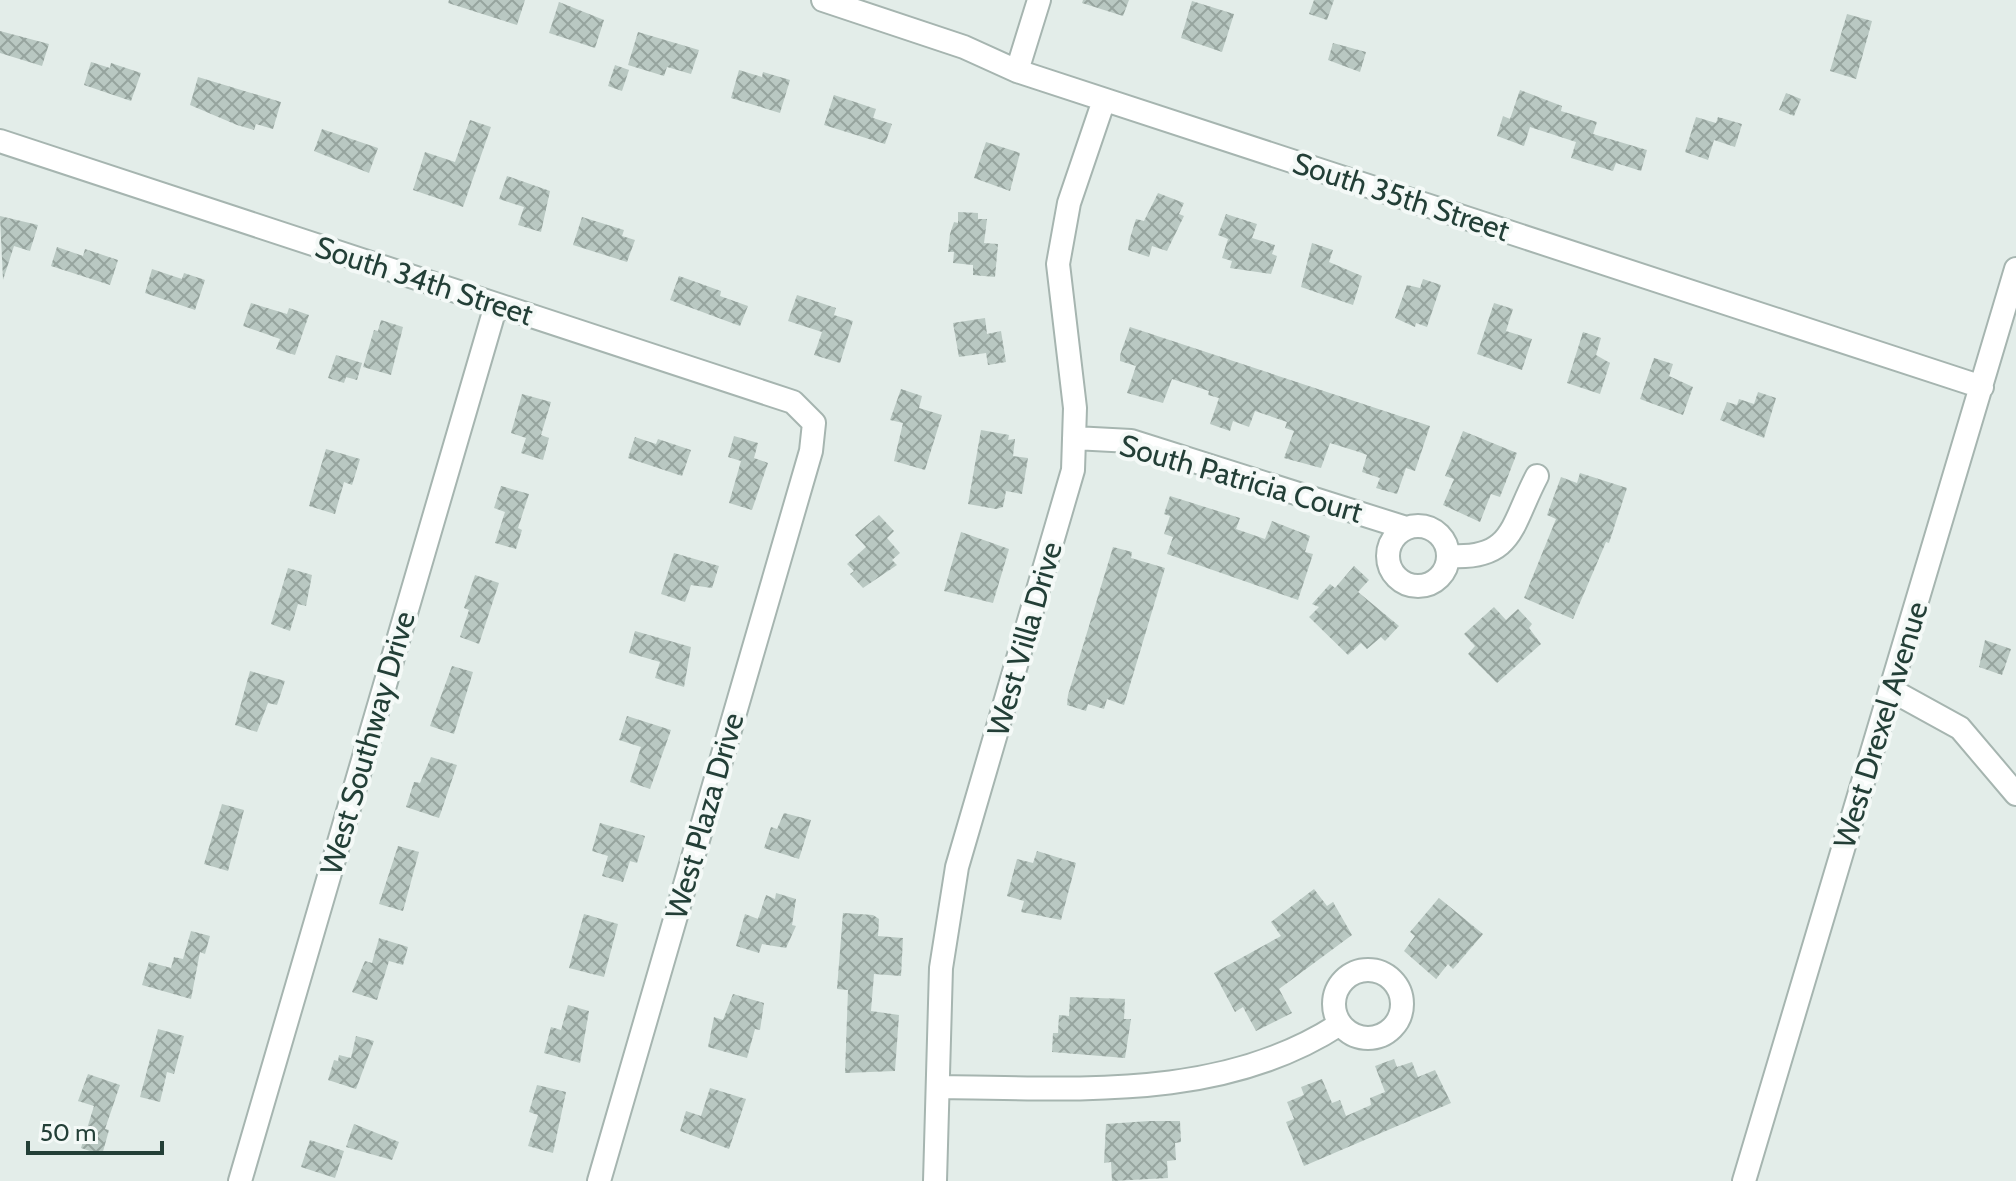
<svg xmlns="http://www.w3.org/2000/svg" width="2016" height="1181" font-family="Cabin,sans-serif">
<defs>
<pattern id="building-cross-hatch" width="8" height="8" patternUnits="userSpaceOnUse" patternTransform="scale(2)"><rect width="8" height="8" fill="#b9c8c2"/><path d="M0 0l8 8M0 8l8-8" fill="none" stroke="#96a49e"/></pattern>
</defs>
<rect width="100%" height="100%" fill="#e3ede9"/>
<!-- building -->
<path fill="url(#building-cross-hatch)" d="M449,0H525L517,25L448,3Z
M1083,0H1129L1123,16L1082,3Z
M1314,0H1334L1327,20L1309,14Z
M1192,1L1234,14L1222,52L1181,38Z
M559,2L604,20L595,48L549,33Z
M1847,14L1872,21L1856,79L1830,71Z
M0,31L49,44L42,66L0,53Z
M638,32L699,50L691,74L667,67L664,76L628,65Z
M1333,43L1366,52L1360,72L1328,60Z
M91,62L110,68L111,63L141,73L131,101L84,85Z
M615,65L629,70L622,91L608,86Z
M739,70L762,77L763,72L790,80L780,113L731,98Z
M198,77L281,102L273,129L256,124L254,130L237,125L190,105Z
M1520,90L1562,106L1561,111L1597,122L1593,134L1647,150L1641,171L1616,163L1613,171L1571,158L1576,142L1530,127L1524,146L1497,136L1503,116L1510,119Z
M1786,93L1801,99L1794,116L1779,110Z
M834,95L876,109L873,118L892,124L885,144L824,125Z
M1696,117L1716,123L1718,117L1742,124L1735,147L1714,140L1708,160L1685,152Z
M470,120L491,127L463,207L413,190L425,152L455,162Z
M322,129L378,148L369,173L314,151Z
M986,142L1020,153L1010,191L974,178Z
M507,176L550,191L541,232L518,225L524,207L499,199Z
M1158,193L1184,203L1179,214L1184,216L1167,251L1152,246L1149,257L1128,250L1130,238L1136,219L1144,221Z
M958,212L978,213V219H987L984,243L998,244L995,277L973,275V265L953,263L954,252H948L950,234L954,222L958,223Z
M1226,214L1257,224L1252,238L1275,245L1272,254L1277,256L1271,274L1230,268L1232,261L1222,258L1228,239L1218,235Z
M0,216L38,225L30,251L14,246L3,280Z
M582,217L624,230L622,236L635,240L627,262L573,245Z
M1312,243L1333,250L1329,262L1362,276L1353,305L1301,287Z
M57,247L83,256L85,249L118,260L110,285L51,266Z
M152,269L182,279L184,273L205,280L195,310L145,293Z
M679,276L721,291L720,296L748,306L740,326L670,300Z
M1423,279L1441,285L1427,327L1416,323L1415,327L1395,318L1407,285L1420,288Z
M797,295L836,308L834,315L853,321L840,363L814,355L822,332L788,321Z
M251,303L287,314L289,308L309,315L295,355L276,349L280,339L243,326Z
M1494,303L1513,309L1506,331L1532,339L1522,370L1477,354Z
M985,318L987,334L1001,331L1006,362L988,365L986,353L959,357L953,323Z
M381,320L403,327L391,375L363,367L374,330L378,331Z
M1130,327L1430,426L1415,471L1406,468L1397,494L1376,488L1380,478L1362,472L1367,455L1359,452L1330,443L1321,468L1284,458L1294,431L1285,428L1287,422L1255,411L1249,427L1233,421L1230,431L1210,424L1219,398L1208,395L1209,391L1172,379L1163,403L1127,393L1136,366L1120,361V355Z
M1583,332L1601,338L1596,355L1610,363L1600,394L1567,383Z
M336,355L362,363L357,380L346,377L344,383L328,378Z
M1654,358L1673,364L1669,376L1693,387L1683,415L1640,399Z
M901,389L922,396L919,408L942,415L925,470L894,461L903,423L890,420Z
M1758,392L1776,398L1764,438L1720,420L1727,402L1737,405L1739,399L1754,404Z
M522,394L551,402L541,435L549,438L543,460L521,453L526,438L511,433Z
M981,430L1009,435L1008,440L1015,439L1013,456L1028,458L1022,494L1006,491L1003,507L996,509L968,504Z
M1463,431L1517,453L1500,497L1491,494L1480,522L1443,505L1454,479L1445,476Z
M734,436L758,443L754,458L768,463L752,510L729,503L741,461L728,457Z
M635,437L656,444L658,439L691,450L682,476L628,458Z
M326,449L360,459L352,485L344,482L335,514L309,506Z
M1580,473L1627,488L1609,543L1606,542L1573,619L1524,598L1556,519L1547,515L1561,477L1577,483Z
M501,486L529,494L518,528L522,530L516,549L495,543L505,512L494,508Z
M1170,496L1240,518L1236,529L1265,539L1272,521L1310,536L1305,552L1313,554L1298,600L1167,554L1173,537L1164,534L1170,516L1164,514Z
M879,515L894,531L887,538L900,553L892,560L897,565L863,588L850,574L854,571L847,564L866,547L855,535Z
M961,532L1009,549L993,603L944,591Z
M1113,547L1132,552L1131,558L1165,568L1124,705L1107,699L1104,709L1088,704L1086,711L1067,705L1068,695Z
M674,553L719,566L712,588L691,585L685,602L661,594Z
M1354,566L1369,580L1358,592L1399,626L1385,641L1381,637L1367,649L1361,643L1348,655L1309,617L1319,607L1312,604L1330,584L1335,588Z
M288,568L312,575L306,606L298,604L290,631L271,624Z
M475,575L499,583L479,644L460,637L469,610L464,608Z
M1494,607L1506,620L1518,609L1532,624L1529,628L1541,644L1497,683L1468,654L1475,646L1464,634Z
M635,631L691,647L684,687L655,678L660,662L629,653Z
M1985,640L2011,649L2002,675L1979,667Z
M452,666L473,672L454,734L430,726Z
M250,671L285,681L277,705L268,703L257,732L235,725Z
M627,716L671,730L650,789L630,782L641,747L619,740Z
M431,757L457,765L439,818L406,807L414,782L420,783Z
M222,804L244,810L228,871L204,864Z
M784,813L811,820L799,859L764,848L771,827L777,829Z
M600,823L645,836L637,863L630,861L623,882L602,876L608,856L592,851Z
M398,846L419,852L403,911L379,904Z
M1037,851L1076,863L1061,920L1021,912L1024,901L1007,896L1017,859L1033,863Z
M1314,889L1327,906L1333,902L1352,935L1279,989L1292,1013L1256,1031L1243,1007L1235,1012L1214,973L1281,936L1271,922Z
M776,893L796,899L792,925L796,926L786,948L762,944L759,953L736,946L745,914L758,919L766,895L775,899Z
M1439,898L1483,934L1453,969L1448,964L1436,979L1404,951L1415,936L1410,932Z
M843,913L873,915L879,919L878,936L903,938L901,976L874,974L871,1011L899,1015L895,1071L845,1073L848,990L837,989Z
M584,914L618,924L604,977L569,968Z
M191,931L210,936L205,954L200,952L191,999L142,985L149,962L171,968L174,957L183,959Z
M379,938L408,947L403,965L389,961L377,1000L352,992L365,961L372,963Z
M733,994L764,1003L760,1030L755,1029L747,1058L708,1047L714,1017L723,1020Z
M1070,997L1125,999L1124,1019H1131L1125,1058L1052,1052L1053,1033H1058L1059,1015L1069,1016Z
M568,1005L589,1011L580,1063L544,1053L551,1027L561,1030Z
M158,1029L184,1036L174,1074L167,1072L160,1102L140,1097Z
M356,1036L374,1041L356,1089L328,1080L334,1060L338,1061L339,1055L351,1058Z
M1394,1059L1397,1067L1412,1062L1418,1077L1435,1070L1451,1103L1304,1166L1286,1122L1294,1119L1287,1102L1304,1095L1301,1087L1322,1079L1332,1103L1340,1100L1346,1116L1371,1105L1370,1098L1385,1092L1375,1066Z
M88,1074L120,1085L105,1129L109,1130L102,1155L81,1148L94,1106L78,1101Z
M537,1085L566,1092L553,1153L528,1146L538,1115L529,1112Z
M710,1088L746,1099L729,1149L680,1131L686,1111L701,1116Z
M1149,1121H1180L1181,1142L1175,1143L1176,1160L1167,1161L1168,1178L1112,1181L1111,1162L1104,1163L1106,1124Z
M354,1124L399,1142L392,1160L346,1147Z
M310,1140L344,1151L335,1178L301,1167Z"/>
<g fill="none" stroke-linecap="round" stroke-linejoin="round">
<defs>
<path id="minor" d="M823,0L964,47L1017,71L1982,387
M1017,71L1039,0
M0,141L793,402L814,423L811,451L599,1181
M1074,438L1131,441L1406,528
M1388 556a30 30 0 1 1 60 0a30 30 0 1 1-60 0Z
M1449,556C1514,560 1511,525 1537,476
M1891,690L1960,728L2016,794
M1334 1004a34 34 0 1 1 68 0a34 34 0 1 1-68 0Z
M939,1087C1074,1088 1221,1102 1340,1024
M240,1181L496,305
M935,1181L941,968L957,867L1073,470L1075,408L1058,264L1069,203L1104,100
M1744,1181L2016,269"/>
</defs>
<!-- minor casing -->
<use href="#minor" stroke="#a6b5b0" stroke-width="26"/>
<!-- minor -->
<use href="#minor" stroke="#fff" stroke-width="22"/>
</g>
<g text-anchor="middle" stroke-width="8" stroke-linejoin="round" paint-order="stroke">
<!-- street labels -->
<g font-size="30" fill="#233f37" stroke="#f4f9f7">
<text transform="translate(1401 197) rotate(18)" y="10">South 35th Street</text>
<text transform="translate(424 281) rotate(18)" y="10">South 34th Street</text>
<text transform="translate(1241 479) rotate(16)" y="10">South Patricia Court</text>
<text transform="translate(1025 639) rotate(-74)" y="10">West Villa Drive</text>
<text transform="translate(1881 725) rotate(-73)" y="10">West Drexel Avenue</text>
<text transform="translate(368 743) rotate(-74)" y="10">West Southway Drive</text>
<text transform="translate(705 816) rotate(-74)" y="10">West Plaza Drive</text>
</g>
</g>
<!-- scale -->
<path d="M28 1141v12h134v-12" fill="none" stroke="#233f37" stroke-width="4"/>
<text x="40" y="1141" font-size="24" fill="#233f37" stroke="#f4f9f7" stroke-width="6" paint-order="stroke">50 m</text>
</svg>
